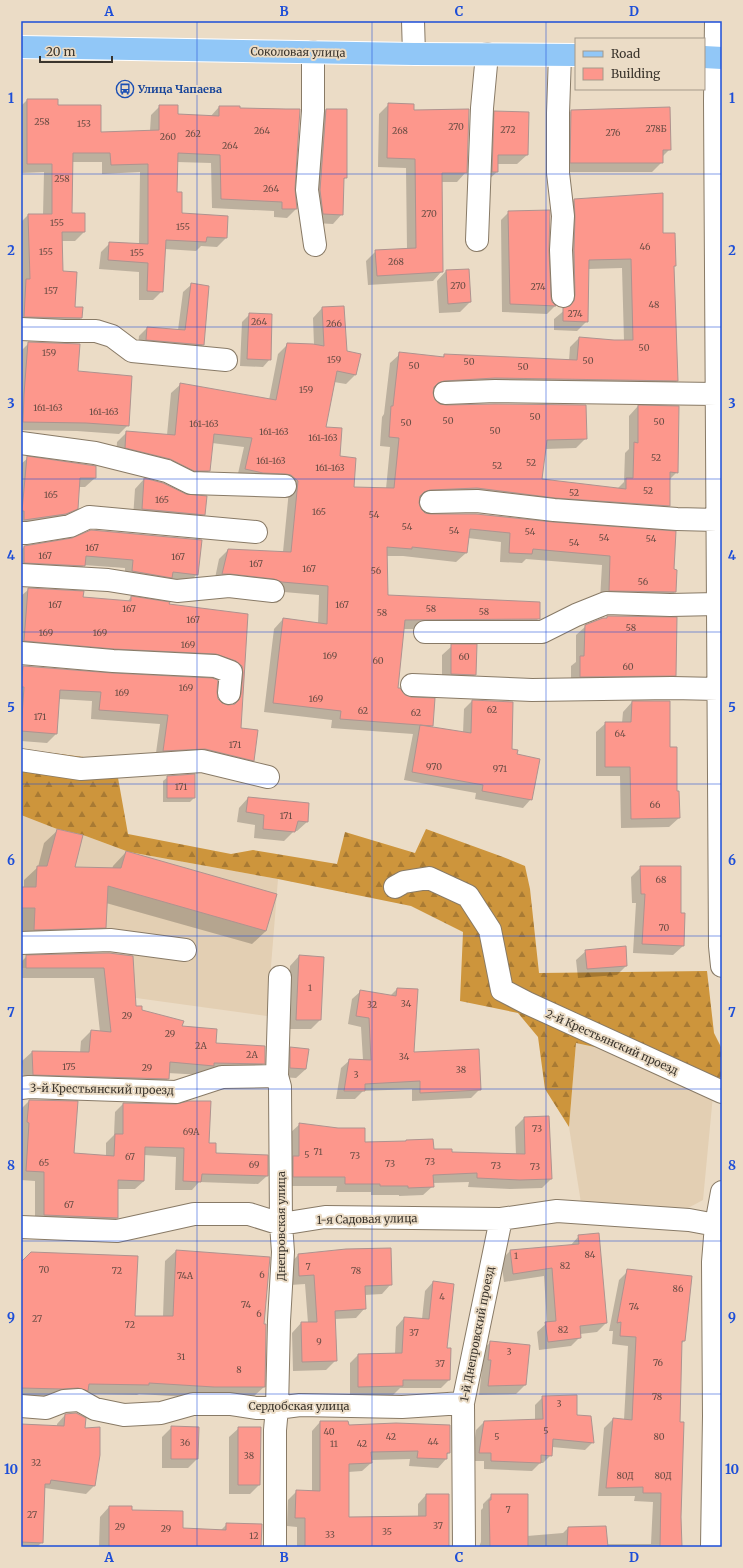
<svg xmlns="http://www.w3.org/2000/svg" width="743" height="1568" font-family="Merriweather,serif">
<defs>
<pattern id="forest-firs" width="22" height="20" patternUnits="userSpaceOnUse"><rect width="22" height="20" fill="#cd953c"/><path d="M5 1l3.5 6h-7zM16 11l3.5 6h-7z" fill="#a87a33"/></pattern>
</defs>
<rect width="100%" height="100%" fill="#ebdcc6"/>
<!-- built -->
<path fill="#e3cfb3" d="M21,815L57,829L83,835L129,852L278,879L267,1016L107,994L104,968H21Z
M576,1043L618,1052L713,1095L703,1200L688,1208L581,1203L569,1127Z"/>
<!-- forest -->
<path fill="url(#forest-firs)" d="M21,749L115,761L128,834L231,854L253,850L337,864L345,832L415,853L426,829L503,857L525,866L530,889L539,973L707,971L714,1033L722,1049V1079L713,1095L618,1052L576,1043L569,1127L545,1089L538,1037L518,1013L460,1001L463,932L411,906L278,879L129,852L83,835L57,829L21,815Z"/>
<!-- shadow -->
<path fill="#0003" d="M27,100L57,106L100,134L150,131L151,115L160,106L177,115L210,117L219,107L294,189L296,209L287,218L274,217V211L212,208L211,163L177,162L176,193L181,214L226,238L217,247L201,246L196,251L165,249L162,291L153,300H139V272L99,269L101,252L110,243L139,245L140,172L102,174V162H72L71,214L84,232L75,241H61L62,272L74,307L82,308L81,318L72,327L21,325V222L28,215H43L44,172L21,173V106Z
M389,104L413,111L466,172L457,182H441L442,271L433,281L368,285L366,261L376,251L407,249L406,168L378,167L379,114Z
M326,110H346V177L343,180L342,214L333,224L314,223L316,119Z
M571,111L670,149L662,157V162L652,172H561L562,120Z
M495,112L527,155L517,164H497V172L487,181L485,121Z
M662,194V234L675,266L673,267L677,381L667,390L485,388L432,390L434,401L439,405L586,438L576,448L545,449L541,480L617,489L624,482L625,453L629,449V416L638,406L677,472L669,480V506L659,515L467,498L418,499L420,509L424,514L431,516L476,515L673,570L675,592L665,601L600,600L602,565L526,559L522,563L500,562L501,542L468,538L466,553L456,562L403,556H386L387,596L539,603L538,619L529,629H403L397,689L432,725L429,728L463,733L464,709L472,701L512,703L511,750L516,755L531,799L523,808L475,799L476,793L404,780L413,734L331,728L332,720L264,712L274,629L283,619L318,624L319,595L272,591L214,583L219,559L228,550L283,552L289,490L237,478L244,447L212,443L209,471L199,480L116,457L117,442L127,432L167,435L171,393L181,384L269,400L278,354L288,344L314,345L313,318L322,308L346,352L355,375L346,384L334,382L325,428L353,488L386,489L390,447L380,446L382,417L384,414L390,363L400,354L442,358L444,355L569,361L570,347L579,338L624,341L622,268L588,269L587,321L577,331L554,330V319L566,309V306L565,209L574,200Z
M509,212L548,251L551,303L555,306L547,314L502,312L501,220Z
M446,271L470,302L460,312L439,313L437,281Z
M191,285L203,345L195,353L138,347L139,336L147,328L178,330L183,292Z
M250,314L270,359L263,367L240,366L242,322Z
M29,343L128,425L119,434L77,431L21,430V351Z
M28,458L95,478L85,487H78L77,508L67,518L21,528V464Z
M144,479L185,495L204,514L194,524L133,518L135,489Z
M72,539L197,574L189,583L125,579V568L84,565L76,574L21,571V550L25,546Z
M29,589L82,598L127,602L131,597L168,605L247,615L240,729L253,760L244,769L155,760L160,724L91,719L92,701L59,699L56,734L47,743L21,741V669L23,667L217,699L222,704L232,706L235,683L233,675L21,650V596Z
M586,626L675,675L665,685L571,686V666L576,662V635Z
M452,646L475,675L466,684L442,683V655Z
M632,702L669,748L679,818L669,827L621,828L620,776H596V732L606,723H622L623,712Z
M168,777L194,798L190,802H163V781Z
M248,798L308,804L307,822L297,831H294L284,841L254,838L255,825L237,822L239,808Z
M58,830L74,868L112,869L113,866L126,852L266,931L252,944L106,903L105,927L92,941L22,943L21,888H24V880L38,867L44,843Z
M641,867L680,914L683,946L673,955L633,953L636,903H632L631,877Z
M586,951L626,966L617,975L578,978L576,960Z
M109,954L135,1006L141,1011L181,1027L215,1044L264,1063L254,1073L203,1075L168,1073V1079L158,1089L24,1084L22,1061L32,1052L80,1053L81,1041L91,1031L100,1032L94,978H21V962L27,956Z
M299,956L320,1020L311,1029H287L290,966Z
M397,989L413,1053L480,1089L471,1098L412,1101V1089L363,1091L355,1099H336L341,1068L350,1060H363L361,1027L348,1024L352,999L361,991L390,996Z
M291,1048L306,1069L296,1078L281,1077V1058Z
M29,1101L73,1154L106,1157V1143L114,1135L115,1112L123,1104L208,1144L215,1154L267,1176L258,1184L199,1182L192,1190H175L176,1157L144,1155V1181L135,1189H117V1218L108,1226L35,1224V1181L21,1180V1109Z
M524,1118L551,1179L542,1188L510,1189L468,1187L469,1182L432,1183L433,1186L423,1195L399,1196V1195H371V1192H336L337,1186H284L290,1133L300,1124L364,1143L451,1153L516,1155L515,1127Z
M579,1236L606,1323L597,1332L580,1334V1337L571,1346L539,1350L537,1332L547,1323L544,1276L504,1282L501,1260L510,1251L570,1246Z
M176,1251L269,1258L263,1325L264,1387L253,1397L203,1398L139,1394L137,1395L84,1394L21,1399V1264L134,1317H163L165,1261Z
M298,1255L391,1284L382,1294L364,1295L365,1308L356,1318L334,1319L336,1360L326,1370L293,1371L292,1333L301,1323H308L305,1284L290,1285L289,1265Z
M628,1271L684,1341L681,1344L679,1423L681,1547H479L481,1542V1510L483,1508V1504L492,1495L527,1536L563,1533L568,1528L605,1527L606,1544H651L653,1502L634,1501L635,1496H598L604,1428L613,1419L624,1420L628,1346L612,1344L613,1331H609L619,1280Z
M433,1282L446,1349L449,1380L441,1388H400L393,1395H350V1363L358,1355L395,1354L396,1327L404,1318L422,1319L425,1291Z
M491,1342L525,1385L516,1394L479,1395L482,1369H479L481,1351Z
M543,1397L576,1416L593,1442L585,1450L552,1447L551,1455L543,1463H540L532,1471L484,1469V1461H472L476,1430L484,1422L535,1420V1405Z
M65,1415L84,1429L94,1486L86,1494L45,1488L42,1542L37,1547H21V1425L57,1427V1424Z
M320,1422L348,1426L449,1453L446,1455V1459L438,1468L409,1466L410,1459L371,1460V1463L362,1471L348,1472V1518L418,1517V1504L426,1495L448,1547H297V1527L287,1526L288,1500L296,1492H312V1431Z
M172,1427L197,1459L188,1468H162V1437Z
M239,1428L259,1485L250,1494H229V1437Z
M109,1507L131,1511L181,1529L220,1531L227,1524L260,1547H99L100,1517Z"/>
<!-- building -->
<path fill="#fd978c" stroke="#ae938f" d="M27,99H58V105H101V132L159,130V105H178V114L219,116V106H240V108L286,109H300L295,189L297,209H282V202L221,199L220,155L178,153L177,192H182V213L228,216L227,238L207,237L206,242L166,240L163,292L147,291L148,263L108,260L109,242L148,244V164L111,165L110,153H73L72,213H85V232H62L63,271L77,272L75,307H83L82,318L24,317L26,279H30L28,214H52V164H27Z
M388,103L414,104V110L469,109L467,173H442L443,272L377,276L375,250L416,248L415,159L387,158Z
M670,107L671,150H663V163H570L571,110Z
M326,109H347V178H344L343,215L323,214L320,190Z
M494,111L529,112L528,155H498V172H492Z
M663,193V233H675L676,266H674L678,381L495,378L444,381L438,383L434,387L433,393L435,400L440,404L446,405L495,404L586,405L587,439L547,440L542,479L626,489V478H633L634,442L638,443V405L679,406L678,473L670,472V506L555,498L477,488L430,490L424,492L420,496L419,503L421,509L425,513L431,514H476L553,522L676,531L674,569L677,570L676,592L609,591L610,556L533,549L532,554L509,553L510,533L470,529L467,553L412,547V549L387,547L388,595L540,602V619L405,620L398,688H400L405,695L411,697L435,698L433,726L340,719L341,711L273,703L283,618L327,624L328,586L282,582L274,579L230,574H222L228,549L291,552L298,481L291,475L286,474L263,473L245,469L252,438L214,434L210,471H194L170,459L125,448L126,431L175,435L180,383L276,400L287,343L313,344L324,346L322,307L344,306L347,351L361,354L356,375L337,371L326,427L342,428L340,456L356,458L354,487L394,488L399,438L389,437L391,406H393L399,352L444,357V354L577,360L579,337L614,340H633L631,259L589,260L588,322L563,321V308L570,306L574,301L575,295L574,250L575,217L574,199Z
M550,210L549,251L551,297L552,302L556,306L510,304L508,211Z
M469,269L471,302L448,304L446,270Z
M191,283L209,286L204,345L146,340L147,327L185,330Z
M249,313L272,314L271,360L247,359Z
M28,342L80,344L78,371L132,376L129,426L86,423L23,422L24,394Z
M27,456L96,466V478H80L78,509L66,514L24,520V511H22Z
M144,478L163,483L186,494L207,496L205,515L142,509Z
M91,530L202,540L198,575L173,572L172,578L132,571L133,560L86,556L85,566L24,563V546L72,538Z
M28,588L84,591L83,597L131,601V596L170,602L169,604L248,614L241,728L258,730L254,761L205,749L163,751L168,715L99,710L101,692L60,690L57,734L21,731L24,687H21L23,666L112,673L212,678L218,680L217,692L218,699L222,703L228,705L235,704L239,700L241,694L243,673L242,666L236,661L216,654L114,649L24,641Z
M607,616L677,617L676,676L580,677V656H584L585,625L603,618H607Z
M451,644H477L476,675L451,674Z
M472,700L513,702L512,749L518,750L517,754L540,759L532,800L482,791L483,785L412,772L420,725L471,733Z
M632,701H670V747H677V791H679L680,818L631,819L630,767H605V722H631Z
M195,774V798H167V776Z
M248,797L309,803L308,822L298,821L295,832L263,829L264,815L246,812Z
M57,829L83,835L75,867L121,868L126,851L277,894L266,931L108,886L106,928L34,930L35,908H21V887H36L37,866H47Z
M640,866H681V913H685L684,946L642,944L645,894H641Z
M626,946L627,966L587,969L585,950Z
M109,953L133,956L136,1006H142V1010L184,1021L182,1026L217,1029L216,1043L265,1046V1064L214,1063V1066L170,1062L169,1079L33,1075L32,1051L89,1052L91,1030L111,1032L104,968H26V955Z
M299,955L324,957L321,1020H296Z
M397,988L418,989L414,1052L479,1049L481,1090L420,1093V1081L365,1084V1091H344L349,1059L371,1060L369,1018L356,1016L360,990L396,996Z
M290,1047L309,1049L306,1069L290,1068Z
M29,1100L78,1101L74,1153L114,1156L115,1134H123V1103L176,1104L189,1101H211L209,1143H216V1153L268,1155V1176L202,1174L201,1182L183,1181L184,1148L145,1147L144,1181L118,1180V1218L44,1215V1172L26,1171L29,1123L27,1122Z
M549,1116L552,1179L520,1180L477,1178V1173L433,1175L434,1187L408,1188V1186H380V1184H345V1177H293V1156H299V1123L338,1128H365V1142L406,1141V1140L433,1139L434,1149H452V1152L525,1154L524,1117Z
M599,1233L607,1323L580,1326L581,1338L548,1342L545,1322L556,1321L552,1268L513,1274L510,1250L579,1244L578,1235Z
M391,1248L392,1285L365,1286L366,1309L335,1311L337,1361L302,1362L301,1322H317L314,1275L299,1276L298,1254L346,1249Z
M176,1250L270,1257L264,1324H266L265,1387H214L149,1383V1385L89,1384L88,1391L78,1388L62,1389L21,1388V1262L31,1252L138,1256L135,1316H173Z
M627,1269L692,1276L685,1341H682L680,1422H684L681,1517L682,1547H660L661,1493H643V1487L606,1488L613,1418L632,1420L636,1337L620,1336L621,1322L617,1323Z
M433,1281L454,1284L447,1348H451L450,1380H403V1386L358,1387V1354L402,1353L404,1317L429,1319Z
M490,1341L530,1345L526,1385L488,1386L491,1360H488Z
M577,1395V1415L591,1416L594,1443L553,1439L552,1456L541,1455V1463L491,1461V1453H479L484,1421L543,1419L542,1396Z
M76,1413L86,1418L85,1428L100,1427V1455L95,1486L51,1480L50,1484H45L43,1543L21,1542V1424L64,1426L65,1414Z
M320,1421H348L349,1425L396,1423L450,1425V1453H447V1459L417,1458L418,1451L371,1452L372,1463L349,1464V1517L426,1516V1494H449V1547H305V1518H295L296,1490L320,1491Z
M171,1426L199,1427L198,1459H171Z
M238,1427H261L260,1485H238Z
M491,1494H528V1547H490L489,1500H491Z
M109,1506H132V1510L183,1511V1528L226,1530V1523L262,1524L261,1547H109Z
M606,1526L608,1547H567L568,1527Z"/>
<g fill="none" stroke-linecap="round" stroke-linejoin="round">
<defs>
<path id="minor" d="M413,21L414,54
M716,21L715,101L720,946L722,966
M313,52V111L307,190L315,245
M560,55L558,113V173L563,216L561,250L563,296
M477,240L482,108L487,54
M21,329L65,331H96L112,336L132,351L226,360
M445,393L495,391L716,394
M21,443L95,453L167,471L191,483L285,486
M431,502L477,501L554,510L677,519L717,520
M21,533H27L70,526L89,517L256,532
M21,575L108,580L177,591L229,586L273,591
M425,632H542L576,615L606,603L670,605L717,604
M21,653L113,661L215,666L231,672L229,693
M412,685L532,690L672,688L718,689
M21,760L81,769L202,761L268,777
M395,887L404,882L429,878L468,896L490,930L502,990L527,1003L722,1092
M21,943L110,940L185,950
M21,1088L29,1087L176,1092L222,1077L277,1076
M21,1227L117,1231L194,1214H249L281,1224L325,1217L501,1219L557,1211L689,1220L716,1225
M21,1406L46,1408L64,1401L79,1400L95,1409L124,1415L161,1413L193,1404H230L256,1408H277L300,1405L402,1407L463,1403
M275,1547V1430L277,1408L279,1321L283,1252L281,1224L280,1087L277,1076L280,977
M464,1547L463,1403L501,1219
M712,1547L714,1416L713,1262L716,1225L722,1192"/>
<path id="major" d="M21,47L414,54L576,55
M704,57L722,58"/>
</defs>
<!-- minor casing -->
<use href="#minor" stroke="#887a66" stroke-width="24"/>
<!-- major casing -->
<use href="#major" stroke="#fff" stroke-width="24"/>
<!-- minor -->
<use href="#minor" stroke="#fff" stroke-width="22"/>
<!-- major -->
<use href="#major" stroke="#91c7f7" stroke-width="22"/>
</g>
<!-- grid -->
<path fill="none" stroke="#1d4ed8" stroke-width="1" stroke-opacity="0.55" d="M197,21V1547M372,21V1547M546,21V1547M21,174H722M21,327H722M21,479H722M21,632H722M21,784H722M21,936H722M21,1089H722M21,1241H722M21,1394H722"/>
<!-- icons -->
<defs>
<symbol id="bus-ring" viewBox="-11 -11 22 22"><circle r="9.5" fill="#ebdcc6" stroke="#1a4fb4" stroke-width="1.5"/><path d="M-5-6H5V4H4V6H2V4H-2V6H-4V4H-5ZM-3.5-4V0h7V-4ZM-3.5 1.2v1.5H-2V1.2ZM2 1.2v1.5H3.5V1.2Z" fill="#1a4fb4"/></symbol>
</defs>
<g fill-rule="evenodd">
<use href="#bus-ring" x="115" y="79" width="20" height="20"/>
</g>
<g text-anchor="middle" stroke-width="4" stroke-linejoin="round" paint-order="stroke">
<!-- number labels -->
<g font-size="9" fill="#6c4e45">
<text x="42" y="125">258</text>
<text x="84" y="127">153</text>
<text x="456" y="130">270</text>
<text x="656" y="132">278Б</text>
<text x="508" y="133">272</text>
<text x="262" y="134">264</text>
<text x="400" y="134">268</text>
<text x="613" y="136">276</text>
<text x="193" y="137">262</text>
<text x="168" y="140">260</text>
<text x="230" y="149">264</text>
<text x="62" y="182">258</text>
<text x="271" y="192">264</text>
<text x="429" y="217">270</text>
<text x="57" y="226">155</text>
<text x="183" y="230">155</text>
<text x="645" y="250">46</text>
<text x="46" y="255">155</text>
<text x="137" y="256">155</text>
<text x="396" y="265">268</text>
<text x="458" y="289">270</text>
<text x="538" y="290">274</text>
<text x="51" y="294">157</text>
<text x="654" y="308">48</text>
<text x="575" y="317">274</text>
<text x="259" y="325">264</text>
<text x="334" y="327">266</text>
<text x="644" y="351">50</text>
<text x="49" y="356">159</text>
<text x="334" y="363">159</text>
<text x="588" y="364">50</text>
<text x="469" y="365">50</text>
<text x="414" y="369">50</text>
<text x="523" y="370">50</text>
<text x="306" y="393">159</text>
<text x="48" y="411">161-163</text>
<text x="104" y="415">161-163</text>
<text x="535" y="420">50</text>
<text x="448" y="424">50</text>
<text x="659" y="425">50</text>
<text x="406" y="426">50</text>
<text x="204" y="427">161-163</text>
<text x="495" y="434">50</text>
<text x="274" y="435">161-163</text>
<text x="323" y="441">161-163</text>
<text x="656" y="461">52</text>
<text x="271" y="464">161-163</text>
<text x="531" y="466">52</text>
<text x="497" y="469">52</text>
<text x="330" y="471">161-163</text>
<text x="648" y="494">52</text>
<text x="574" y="496">52</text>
<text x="51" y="498">165</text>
<text x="162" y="503">165</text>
<text x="319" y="515">165</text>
<text x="374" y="518">54</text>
<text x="407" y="530">54</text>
<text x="454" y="534">54</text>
<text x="530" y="535">54</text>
<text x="604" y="541">54</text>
<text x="651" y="542">54</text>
<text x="574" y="546">54</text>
<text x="92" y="551">167</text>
<text x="45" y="559">167</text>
<text x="178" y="560">167</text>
<text x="256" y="567">167</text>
<text x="309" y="572">167</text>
<text x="376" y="574">56</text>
<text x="643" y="585">56</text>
<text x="55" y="608">167</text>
<text x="342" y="608">167</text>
<text x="129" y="612">167</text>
<text x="431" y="612">58</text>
<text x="484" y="615">58</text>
<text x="382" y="616">58</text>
<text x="193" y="623">167</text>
<text x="631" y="631">58</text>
<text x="46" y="636">169</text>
<text x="100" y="636">169</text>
<text x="188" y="648">169</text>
<text x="330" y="659">169</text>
<text x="464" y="660">60</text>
<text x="378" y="664">60</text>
<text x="628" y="670">60</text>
<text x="186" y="691">169</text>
<text x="122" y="696">169</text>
<text x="316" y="702">169</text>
<text x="492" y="713">62</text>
<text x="363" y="714">62</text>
<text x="416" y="716">62</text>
<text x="40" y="720">171</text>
<text x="620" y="737">64</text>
<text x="235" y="748">171</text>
<text x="434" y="770">970</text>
<text x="500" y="772">971</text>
<text x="181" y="790">171</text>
<text x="655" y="808">66</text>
<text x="286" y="819">171</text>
<text x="661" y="883">68</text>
<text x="664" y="931">70</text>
<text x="310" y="991">1</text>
<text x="406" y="1007">34</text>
<text x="372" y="1008">32</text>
<text x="127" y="1019">29</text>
<text x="170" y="1037">29</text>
<text x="201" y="1049">2А</text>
<text x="252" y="1058">2А</text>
<text x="404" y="1060">34</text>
<text x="69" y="1070">175</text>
<text x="147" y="1071">29</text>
<text x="461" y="1073">38</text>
<text x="356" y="1078">3</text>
<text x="537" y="1132">73</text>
<text x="191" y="1135">69А</text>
<text x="318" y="1155">71</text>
<text x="307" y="1158">5</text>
<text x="355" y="1159">73</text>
<text x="130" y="1160">67</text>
<text x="430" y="1165">73</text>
<text x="44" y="1166">65</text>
<text x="390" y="1167">73</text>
<text x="254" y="1168">69</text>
<text x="496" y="1169">73</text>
<text x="535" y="1170">73</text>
<text x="69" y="1208">67</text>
<text x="590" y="1258">84</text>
<text x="516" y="1259">1</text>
<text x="565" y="1269">82</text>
<text x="308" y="1270">7</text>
<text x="44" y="1273">70</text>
<text x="117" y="1274">72</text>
<text x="356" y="1274">78</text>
<text x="262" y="1278">6</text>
<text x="185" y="1279">74А</text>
<text x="678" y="1292">86</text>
<text x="442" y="1300">4</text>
<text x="246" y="1308">74</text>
<text x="634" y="1310">74</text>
<text x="259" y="1317">6</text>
<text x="37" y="1322">27</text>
<text x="130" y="1328">72</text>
<text x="563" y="1333">82</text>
<text x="414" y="1336">37</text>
<text x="319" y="1345">9</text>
<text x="509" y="1355">3</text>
<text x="181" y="1360">31</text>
<text x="658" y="1366">76</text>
<text x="440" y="1367">37</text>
<text x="239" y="1373">8</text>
<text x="657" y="1400">78</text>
<text x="559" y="1407">3</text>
<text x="546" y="1434">5</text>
<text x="329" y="1435">40</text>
<text x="391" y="1440">42</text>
<text x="497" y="1440">5</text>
<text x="659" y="1440">80</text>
<text x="433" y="1445">44</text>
<text x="185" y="1446">36</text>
<text x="334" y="1447">11</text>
<text x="362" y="1447">42</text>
<text x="249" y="1459">38</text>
<text x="36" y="1466">32</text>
<text x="625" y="1479">80Д</text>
<text x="663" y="1479">80Д</text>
<text x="508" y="1513">7</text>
<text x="32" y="1518">27</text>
<text x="438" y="1529">37</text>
<text x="120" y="1530">29</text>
<text x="166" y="1532">29</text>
<text x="387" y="1535">35</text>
<text x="330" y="1538">33</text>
<text x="254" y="1539">12</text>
</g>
<!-- street labels -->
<g font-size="11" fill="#3b352d" stroke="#ebdcc6">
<text transform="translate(298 52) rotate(1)" y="4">Соколовая улица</text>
<text transform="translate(612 1042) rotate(24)" y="4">2-й Крестьянский проезд</text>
<text transform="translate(102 1089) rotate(1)" y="4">3-й Крестьянский проезд</text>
<text transform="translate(367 1219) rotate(-1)" y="4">1-я Садовая улица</text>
<text transform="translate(281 1226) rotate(-90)" y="4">Днепровская улица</text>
<text transform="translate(477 1334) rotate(-79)" y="4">1-й Днепровский проезд</text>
<text x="299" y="1410">Сердобская улица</text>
</g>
<!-- transit labels -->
<g font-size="11" font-weight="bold" fill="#164399" stroke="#ebdcc6" text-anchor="start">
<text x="138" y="93">Улица Чапаева</text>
</g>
</g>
<!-- border -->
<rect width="743" height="1568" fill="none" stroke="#ebdcc6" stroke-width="44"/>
<!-- legend -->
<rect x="575" y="38" width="130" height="52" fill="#ebdcc6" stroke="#a59989"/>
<rect x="583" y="51" width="20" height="6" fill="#91c7f7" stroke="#a59989"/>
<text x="611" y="58" font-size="12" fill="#3b352d">Road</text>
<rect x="583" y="68" width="20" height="12" fill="#fd978c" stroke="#a59989"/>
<text x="611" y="78" font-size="12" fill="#3b352d">Building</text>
<!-- scale -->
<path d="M40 56v6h72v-6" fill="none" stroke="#3b352d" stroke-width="2"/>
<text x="46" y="56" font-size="12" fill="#3b352d" stroke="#ebdcc6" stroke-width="3" paint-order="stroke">20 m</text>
<rect x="22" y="22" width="699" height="1524" fill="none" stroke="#1d4ed8" stroke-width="1.5"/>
<g font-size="13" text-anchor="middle" font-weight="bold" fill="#1d4ed8">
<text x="109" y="16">A</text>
<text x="284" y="16">B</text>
<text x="459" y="16">C</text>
<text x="634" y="16">D</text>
<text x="11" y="103">1</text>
<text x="732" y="103">1</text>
<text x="11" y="255">2</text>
<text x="732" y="255">2</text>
<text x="11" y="408">3</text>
<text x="732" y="408">3</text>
<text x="11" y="560">4</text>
<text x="732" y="560">4</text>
<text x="11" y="712">5</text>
<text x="732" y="712">5</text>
<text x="11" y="865">6</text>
<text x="732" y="865">6</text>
<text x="11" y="1017">7</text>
<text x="732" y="1017">7</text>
<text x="11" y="1170">8</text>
<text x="732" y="1170">8</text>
<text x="11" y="1322">9</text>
<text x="732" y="1322">9</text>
<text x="11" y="1474">10</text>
<text x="732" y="1474">10</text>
<text x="109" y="1562">A</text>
<text x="284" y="1562">B</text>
<text x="459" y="1562">C</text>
<text x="634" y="1562">D</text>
</g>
</svg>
